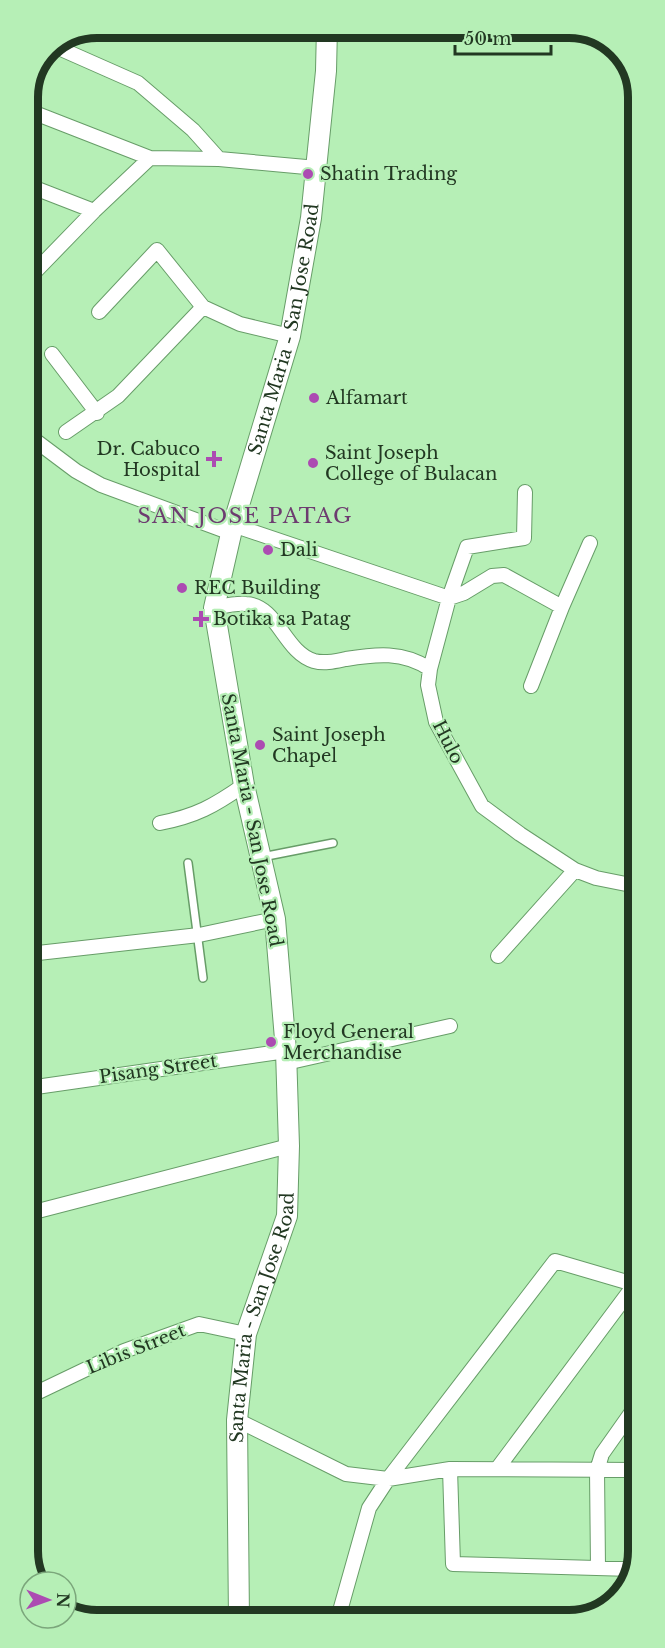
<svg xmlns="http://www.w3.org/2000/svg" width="665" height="1648" font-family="'Libre Baskerville',serif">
<rect width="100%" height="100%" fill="#b6efb6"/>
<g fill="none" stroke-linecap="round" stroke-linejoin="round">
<defs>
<path id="lane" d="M262,857L333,843
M188,863L203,978"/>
<path id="street" d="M52,45L138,83L193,130L219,159
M27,110L150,158L219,159L317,168
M27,185L94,211L150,158
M28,279L94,211
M99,312L157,250L203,307L240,324L290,336
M52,354L97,413
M66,432L118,396L203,307
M28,435L76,471L101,485L231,533
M233,525L449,598L467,547L524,538L525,492
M562,607L590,543
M214,608C224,606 235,603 246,604C278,606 284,652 314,661C325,664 336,661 346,659C376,654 403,651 430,669L428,685L436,722L482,806L520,834L575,870L596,878L636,886
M430,669L449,598L464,593L492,576L504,575L562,607L531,686
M160,823C196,816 214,806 244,785
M29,954L199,935L275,919
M498,956L575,870
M286,1063L450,1026
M29,1088L286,1051
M632,1191L637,1192
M34,1212L289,1146
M30,1396L124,1351L199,1324L246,1334
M237,1420L346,1474L388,1479L450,1469L638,1470
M450,1469L453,1564L632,1569
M497,1469L635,1284
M629,1470L638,1455
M598,1567L597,1470L602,1454L638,1403
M340,1611L369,1508L388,1479L555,1261L637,1285"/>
<g id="secondary">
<path id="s1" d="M239,1620L237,1420L246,1334L287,1216L289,1146L286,1051L275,919L244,785L214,608L233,525L290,336L311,218L326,71L327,27"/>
</g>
</defs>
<!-- lane casing -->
<use href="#lane" stroke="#679d68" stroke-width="10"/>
<!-- street casing -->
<use href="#street" stroke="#679d68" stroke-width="16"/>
<!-- secondary casing -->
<use href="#secondary" stroke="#679d68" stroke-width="22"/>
<!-- lane -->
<use href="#lane" stroke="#fff" stroke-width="7"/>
<!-- street -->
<use href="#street" stroke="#fff" stroke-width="14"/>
<!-- secondary -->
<use href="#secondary" stroke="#fff" stroke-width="20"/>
</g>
<!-- markers -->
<g fill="#ac4bb2" stroke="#b6efb6" stroke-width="2">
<circle cx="308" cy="174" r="6"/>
<circle cx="314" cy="398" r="6"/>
<path d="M211 450h6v6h6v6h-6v6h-6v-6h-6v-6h6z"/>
<circle cx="313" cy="463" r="6"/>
<circle cx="268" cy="550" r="6"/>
<circle cx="182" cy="588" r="6"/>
<path d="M198 610h6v6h6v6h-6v6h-6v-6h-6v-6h6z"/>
<circle cx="260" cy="745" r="6"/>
<circle cx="271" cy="1042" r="6"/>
</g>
<g text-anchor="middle" stroke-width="4.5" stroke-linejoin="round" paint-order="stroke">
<!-- poi labels -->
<g font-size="18" fill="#223822" stroke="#b6efb6" text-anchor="start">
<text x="320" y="180">Shatin Trading</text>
<text x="326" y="404">Alfamart</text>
<text x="200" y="455" text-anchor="end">Dr. Cabuco<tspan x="200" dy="21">Hospital</tspan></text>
<text x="325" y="459">Saint Joseph<tspan x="325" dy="21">College of Bulacan</tspan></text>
<text x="280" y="556">Dali</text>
<text x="194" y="594">REC Building</text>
<text x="213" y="625">Botika sa Patag</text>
<text x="272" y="741">Saint Joseph<tspan x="272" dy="21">Chapel</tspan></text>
<text x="283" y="1038">Floyd General<tspan x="283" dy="21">Merchandise</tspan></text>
</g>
<!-- street labels -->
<g font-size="18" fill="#223822" stroke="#b6efb6">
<text dy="6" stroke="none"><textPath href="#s1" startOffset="1314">Santa Maria - San Jose Road</textPath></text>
<text transform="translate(448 742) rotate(63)" y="6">Hulo</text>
<text transform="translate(252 820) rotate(79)" y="6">Santa Maria - San Jose Road</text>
<text transform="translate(158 1069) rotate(-8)" y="6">Pisang Street</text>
<text dy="6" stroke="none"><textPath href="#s1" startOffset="306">Santa Maria - San Jose Road</textPath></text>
<text transform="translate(136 1349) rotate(-22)" y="6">Libis Street</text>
</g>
<!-- quarter labels -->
<g font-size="21" letter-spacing="1.5" fill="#6d3c70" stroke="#b6efb6">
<text x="245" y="523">SAN JOSE PATAG</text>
</g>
</g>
<!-- crop -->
<path d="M0 0H665V1648H0ZM97 38H569A59 59 0 0 1 628 97V1551A59 59 0 0 1 569 1610H97A59 59 0 0 1 38 1551V97A59 59 0 0 1 97 38Z" fill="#b6efb6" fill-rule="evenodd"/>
<path fill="none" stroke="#223822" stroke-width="8" d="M97 38H569A59 59 0 0 1 628 97V1551A59 59 0 0 1 569 1610H97A59 59 0 0 1 38 1551V97A59 59 0 0 1 97 38Z"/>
<!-- north arrow -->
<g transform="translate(48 1600) rotate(91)"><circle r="28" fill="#b6efb6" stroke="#7ba67b" stroke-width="1.5"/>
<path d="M0-4.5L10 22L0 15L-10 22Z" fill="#ac4bb2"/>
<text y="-9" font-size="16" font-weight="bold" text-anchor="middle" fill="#223822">N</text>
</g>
<!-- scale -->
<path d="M455 45v9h96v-9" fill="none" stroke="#223822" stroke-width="3"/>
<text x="464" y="45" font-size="18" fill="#223822" stroke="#b6efb6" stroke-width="4.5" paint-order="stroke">50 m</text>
</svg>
